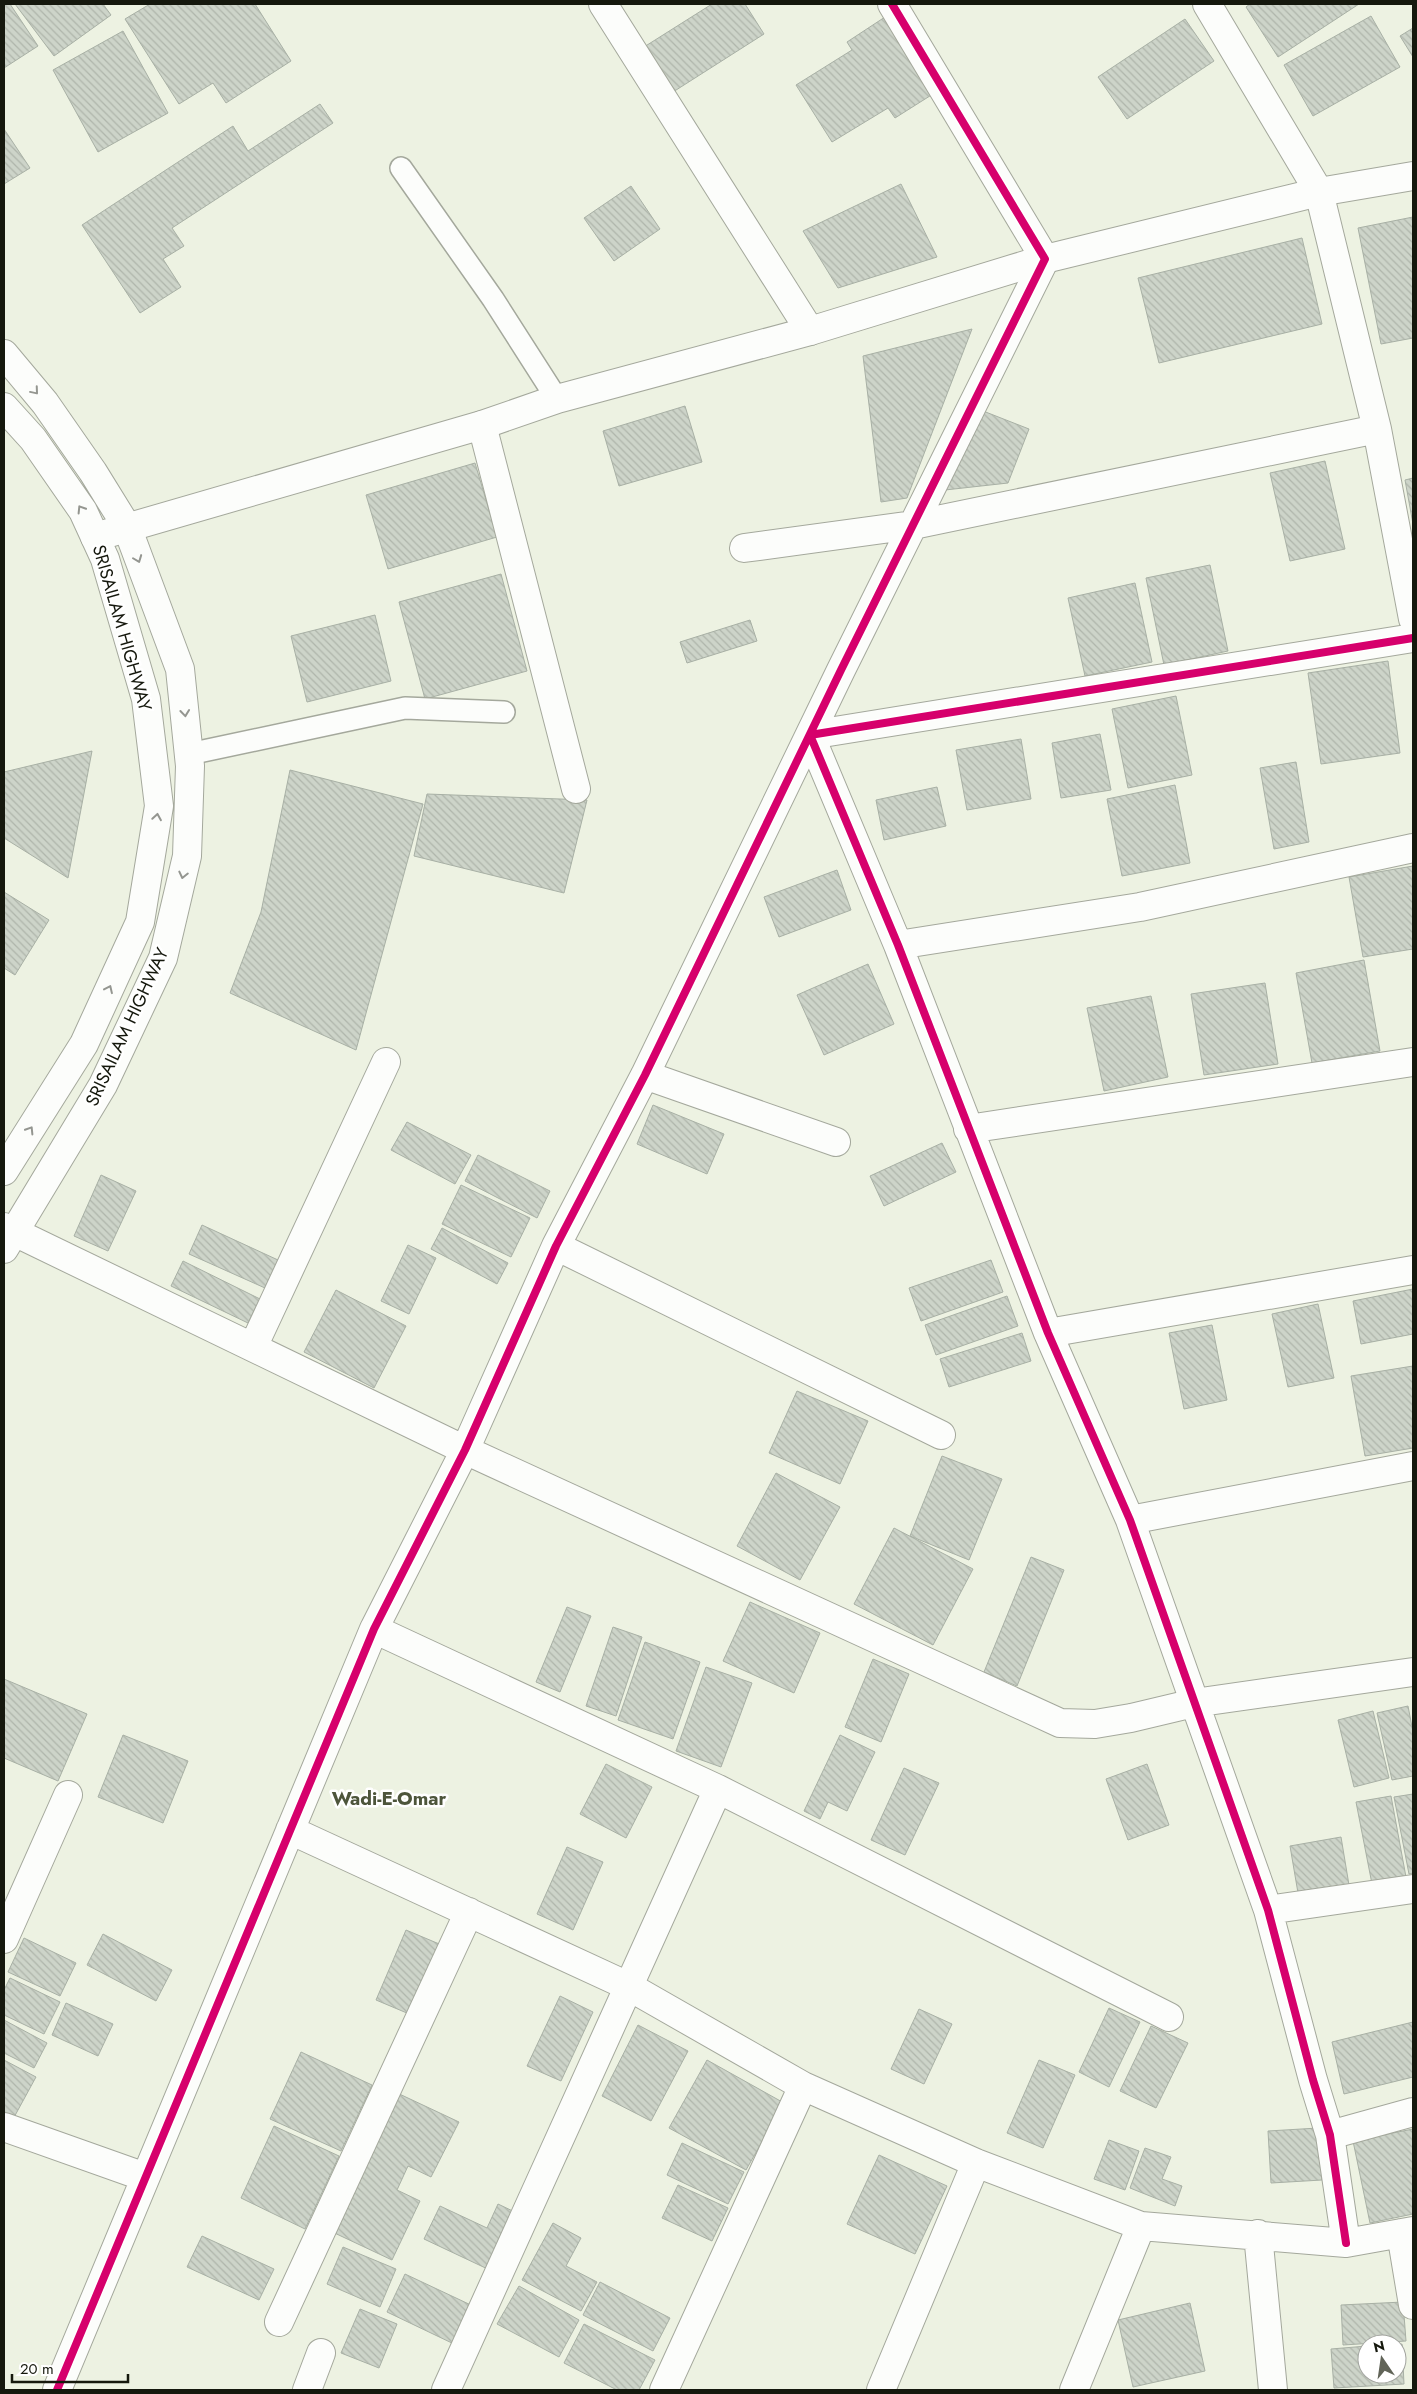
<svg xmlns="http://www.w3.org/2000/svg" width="1417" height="2394" font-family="Jost,sans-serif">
<defs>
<pattern id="building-back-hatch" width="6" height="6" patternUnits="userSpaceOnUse" patternTransform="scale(1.25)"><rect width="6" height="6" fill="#cdd4c9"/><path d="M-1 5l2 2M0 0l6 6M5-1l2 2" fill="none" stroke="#afb5ab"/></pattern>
</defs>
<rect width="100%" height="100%" fill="#edf2e2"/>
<!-- building -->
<path fill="url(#building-back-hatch)" stroke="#a8b0a5" d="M4,4H10L38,46L4,68Z
M15,4H103L111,15L54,56Z
M150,4H255L291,61L226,103L213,83L179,104L125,19Z
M712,4H745L764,34L673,92L644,47Z
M1250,4H1359L1278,57L1246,7Z
M1371,16L1400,67L1313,116L1284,65Z
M885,17L933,94L895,118L888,108L832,142L796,85L852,50L847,42Z
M1185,19L1214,61L1127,119L1098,77Z
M1413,28V57L1400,36Z
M123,31L168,113L98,152L53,70Z
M320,104L333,123L172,228L184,246L163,259L181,287L140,313L82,225L233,126L248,151Z
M4,129L30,168L4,184Z
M901,184L937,257L838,288L803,231Z
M631,186L660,229L614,261L584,218Z
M1413,217V338L1381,344L1358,228Z
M1302,238L1322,324L1159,363L1138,278Z
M972,329L907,498L881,502L863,356Z
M685,406L702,462L619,486L603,431Z
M978,409L1029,429L1008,483L945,490Z
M1325,461L1345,549L1290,561L1270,473Z
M475,463L497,537L388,569L366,495Z
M1413,478V524L1405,480Z
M1210,565L1228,651L1164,665L1146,578Z
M501,574L527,671L425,699L399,602Z
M1135,583L1152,662L1085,676L1068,598Z
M375,615L391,681L307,702L291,636Z
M750,620L757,641L687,663L680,642Z
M1388,661L1400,753L1321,764L1308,673Z
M1176,696L1192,775L1128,788L1112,709Z
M1100,734L1111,790L1061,798L1052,743Z
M1021,739L1031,799L967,810L956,750Z
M92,751L68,878L4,838V772Z
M1296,762L1309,842L1274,849L1260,768Z
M290,770L423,804L356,1050L230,993L261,912Z
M1175,785L1190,863L1122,876L1107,799Z
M937,787L946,826L884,840L876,800Z
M427,794L587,800L564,893L414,856Z
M1413,866V949L1363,957L1349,877Z
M837,870L851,910L779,937L764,897Z
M4,892L49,920L15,975L4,968Z
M1364,960L1380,1051L1312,1063L1296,973Z
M868,964L894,1024L824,1055L797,995Z
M1265,983L1278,1064L1204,1075L1191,994Z
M1151,996L1168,1077L1104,1091L1087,1008Z
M653,1105L724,1134L707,1174L637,1144Z
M407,1122L471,1155L455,1184L391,1150Z
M942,1143L956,1172L884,1206L870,1176Z
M478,1155L550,1191L537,1218L465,1181Z
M101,1175L136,1191L108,1251L74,1236Z
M461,1185L530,1218L511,1257L442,1224Z
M202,1225L278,1260L265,1288L189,1254Z
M442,1228L508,1263L497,1284L431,1249Z
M408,1245L436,1258L409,1314L381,1301Z
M991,1260L1003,1292L921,1321L909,1288Z
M183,1261L260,1299L248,1323L171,1286Z
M1413,1289V1334L1361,1344L1353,1301Z
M336,1290L406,1326L374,1388L304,1352Z
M1007,1296L1018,1326L936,1355L925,1325Z
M1318,1304L1334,1378L1288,1387L1272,1314Z
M1212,1325L1227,1400L1184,1409L1169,1333Z
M1022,1333L1031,1361L949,1387L940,1359Z
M1413,1366V1448L1365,1456L1351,1376Z
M797,1391L868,1421L840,1484L769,1453Z
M942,1456L1002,1479L969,1560L910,1536Z
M776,1473L840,1507L800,1580L737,1546Z
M894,1528L973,1569L933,1645L854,1604Z
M1031,1557L1064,1570L1017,1686L984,1672Z
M750,1602L820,1633L794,1693L723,1661Z
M567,1607L591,1616L560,1692L536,1682Z
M613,1627L642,1637L616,1716L586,1706Z
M645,1642L700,1662L673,1739L618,1720Z
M873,1659L909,1674L881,1742L845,1727Z
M706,1667L752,1683L721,1767L676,1751Z
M4,1679L87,1714L58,1781L4,1758Z
M1408,1706L1413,1732V1776L1392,1780L1377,1713Z
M1373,1711L1389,1778L1354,1787L1338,1720Z
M123,1735L188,1761L163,1823L98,1797Z
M840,1735L875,1752L847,1811L828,1802L820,1819L804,1811Z
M606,1764L652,1787L626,1838L580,1814Z
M1147,1764L1169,1825L1128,1840L1106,1779Z
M904,1768L939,1783L905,1855L871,1840Z
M1413,1794V1873L1409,1874L1394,1797Z
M1391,1796L1406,1877L1372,1884L1356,1802Z
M1341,1837L1349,1885L1298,1893L1290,1846Z
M567,1847L603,1862L573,1930L537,1914Z
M406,1930L444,1946L414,2016L376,2000Z
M103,1934L172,1970L156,2001L87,1965Z
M24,1938L76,1963L60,1996L8,1972Z
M10,1978L60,2002L44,2034L4,2015V1990Z
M560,1996L593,2012L561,2081L527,2066Z
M66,2003L113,2024L98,2056L52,2035Z
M1109,2008L1140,2022L1109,2087L1079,2072Z
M919,2009L952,2024L924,2084L891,2069Z
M4,2020L47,2043L34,2068L4,2053Z
M1413,2022V2077L1344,2094L1332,2042Z
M638,2025L688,2051L651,2121L602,2096Z
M1151,2026L1188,2043L1156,2108L1120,2091Z
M301,2052L372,2085L341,2151L270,2119Z
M4,2060L36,2077L12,2121L4,2116Z
M707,2060L784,2103L746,2170L669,2128Z
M1039,2060L1075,2075L1043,2148L1007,2133Z
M393,2091L459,2122L431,2177L408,2166L397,2190L420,2201L392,2260L326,2229Z
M274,2126L339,2156L305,2229L241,2198Z
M1318,2128L1322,2180L1271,2183L1268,2131Z
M1413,2129V2214L1370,2223L1353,2141Z
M1109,2140L1139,2151L1125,2190L1094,2179Z
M682,2143L744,2172L728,2204L667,2175Z
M1145,2148L1171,2157L1162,2179L1182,2186L1175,2206L1130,2188Z
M879,2155L947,2186L915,2254L847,2224Z
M678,2185L728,2208L712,2241L662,2218Z
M498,2204L521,2215L494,2272L424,2239L440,2206L487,2228Z
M553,2223L581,2238L566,2266L597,2282L581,2311L522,2280Z
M202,2236L274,2269L259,2300L187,2267Z
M343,2247L396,2269L380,2307L327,2284Z
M405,2274L473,2306L454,2344L387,2312Z
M600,2282L670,2318L653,2351L583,2315Z
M519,2286L579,2320L559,2357L497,2324Z
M1403,2302L1406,2341L1343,2345L1341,2305Z
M1190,2303L1205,2371L1133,2387L1118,2320Z
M360,2309L397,2324L379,2368L341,2353Z
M584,2324L655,2360L639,2390H617L564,2363Z
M1402,2344L1404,2384L1334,2388L1331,2349L1367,2346V2374H1397V2345Z"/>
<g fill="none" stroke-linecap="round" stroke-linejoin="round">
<defs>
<path id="service" d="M401,168L493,299L557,399
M189,754L405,708L504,712"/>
<path id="minor" d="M603,4L810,331
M1207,4L1319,192L1377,429L1413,619
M482,425L576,789
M744,548L913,525L1377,429
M898,945L1140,907L1413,848
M645,1075L836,1142
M968,1129L1413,1062
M4,1227L465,1450L1060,1723L1095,1724L1131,1718L1194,1703L1413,1672
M556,1246L941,1435
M1048,1333L1413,1270
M253,1347L386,1062
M1130,1520L1413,1466
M374,1629L718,1789L1169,2017
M290,1830L628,1986L803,2086L976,2163L1141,2226L1346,2243L1413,2231
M1268,1910L1413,1889
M4,1939L68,1795
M4,2127L145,2177
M1330,2135L1413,2112
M1401,2233L1413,2305
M1258,2234L1273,2390
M1346,2243L1330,2135L1313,2080L1268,1910L1130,1520L1048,1333L898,945L810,735L1413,638
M279,2322L469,1912
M57,2390L374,1629L465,1450L556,1246L645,1075L841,670L1045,259L892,4
M307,2390L321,2353
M446,2390L718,1789
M664,2390L803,2086
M881,2390L976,2163
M1074,2390L1141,2226"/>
<path id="tertiary" d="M95,537L482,425L557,399L810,331L1045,259L1319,192L1413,176"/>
<path id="trunk" d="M4,354L45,403L93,472L127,527L180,669L190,766L187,856L163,958L103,1085L4,1249
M4,407L33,439L83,511L105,559L146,699L159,806L140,922L84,1044L4,1171"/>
</defs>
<!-- service casing -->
<use href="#service" stroke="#a4a89c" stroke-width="24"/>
<!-- minor casing -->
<use href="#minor" stroke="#a4a89c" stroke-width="30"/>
<!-- tertiary casing -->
<use href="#tertiary" stroke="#a4a89c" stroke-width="30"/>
<!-- trunk casing -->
<use href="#trunk" stroke="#a4a89c" stroke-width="30"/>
<!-- service -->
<use href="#service" stroke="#fcfdfb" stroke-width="21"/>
<!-- minor -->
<use href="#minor" stroke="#fcfdfb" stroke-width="28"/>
<!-- tertiary -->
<use href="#tertiary" stroke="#fcfdfb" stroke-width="28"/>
<!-- trunk -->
<use href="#trunk" stroke="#fcfdfb" stroke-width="28"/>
<defs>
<path id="cycleway" d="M1346,2243L1330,2135L1313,2080L1268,1910L1130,1520L1048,1333L898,945L810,735L1413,638
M57,2390L374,1629L465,1450L556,1246L645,1075L841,670L1045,259L892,4"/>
</defs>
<!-- cycleway casing -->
<use href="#cycleway" stroke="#fff" stroke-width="11"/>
<!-- cycleway -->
<use href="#cycleway" stroke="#d6006c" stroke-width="8"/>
</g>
<!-- one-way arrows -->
<defs><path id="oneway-chevron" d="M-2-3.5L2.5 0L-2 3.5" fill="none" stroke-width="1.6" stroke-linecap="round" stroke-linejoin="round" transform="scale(1.25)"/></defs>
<g stroke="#949690">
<use href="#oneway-chevron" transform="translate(35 391) rotate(50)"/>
<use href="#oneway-chevron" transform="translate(81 509) rotate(-122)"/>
<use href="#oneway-chevron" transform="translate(138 559) rotate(69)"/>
<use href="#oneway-chevron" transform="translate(185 713) rotate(84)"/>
<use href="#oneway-chevron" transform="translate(157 817) rotate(-81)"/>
<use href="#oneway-chevron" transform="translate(183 875) rotate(103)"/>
<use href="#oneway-chevron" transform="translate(109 989) rotate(-65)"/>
<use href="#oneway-chevron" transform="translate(30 1130) rotate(-58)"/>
</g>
<g text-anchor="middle" stroke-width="5" stroke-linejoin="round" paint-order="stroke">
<!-- street labels -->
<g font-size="18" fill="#15180d" stroke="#fff">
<text transform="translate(122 628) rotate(74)" y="6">SRISAILAM HIGHWAY</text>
<text transform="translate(127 1027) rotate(-65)" y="6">SRISAILAM HIGHWAY</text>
</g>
<!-- neighbourhood labels -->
<g font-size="19" font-weight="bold" fill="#4d553b" stroke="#fff">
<text x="389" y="1805">Wadi-E-Omar</text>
</g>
</g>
<!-- border -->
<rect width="1417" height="2394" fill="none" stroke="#15180d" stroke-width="10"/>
<!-- north arrow -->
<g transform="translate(1382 2359) rotate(347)"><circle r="24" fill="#ffffff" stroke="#a1a39e"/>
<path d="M0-4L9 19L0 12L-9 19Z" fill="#616458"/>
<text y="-8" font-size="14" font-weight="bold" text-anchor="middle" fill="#15180d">N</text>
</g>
<!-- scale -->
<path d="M12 2374v8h116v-8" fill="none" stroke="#15180d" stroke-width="2.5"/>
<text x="20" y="2374" font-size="15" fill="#15180d" stroke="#ffffff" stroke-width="4" paint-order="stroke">20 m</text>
</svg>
